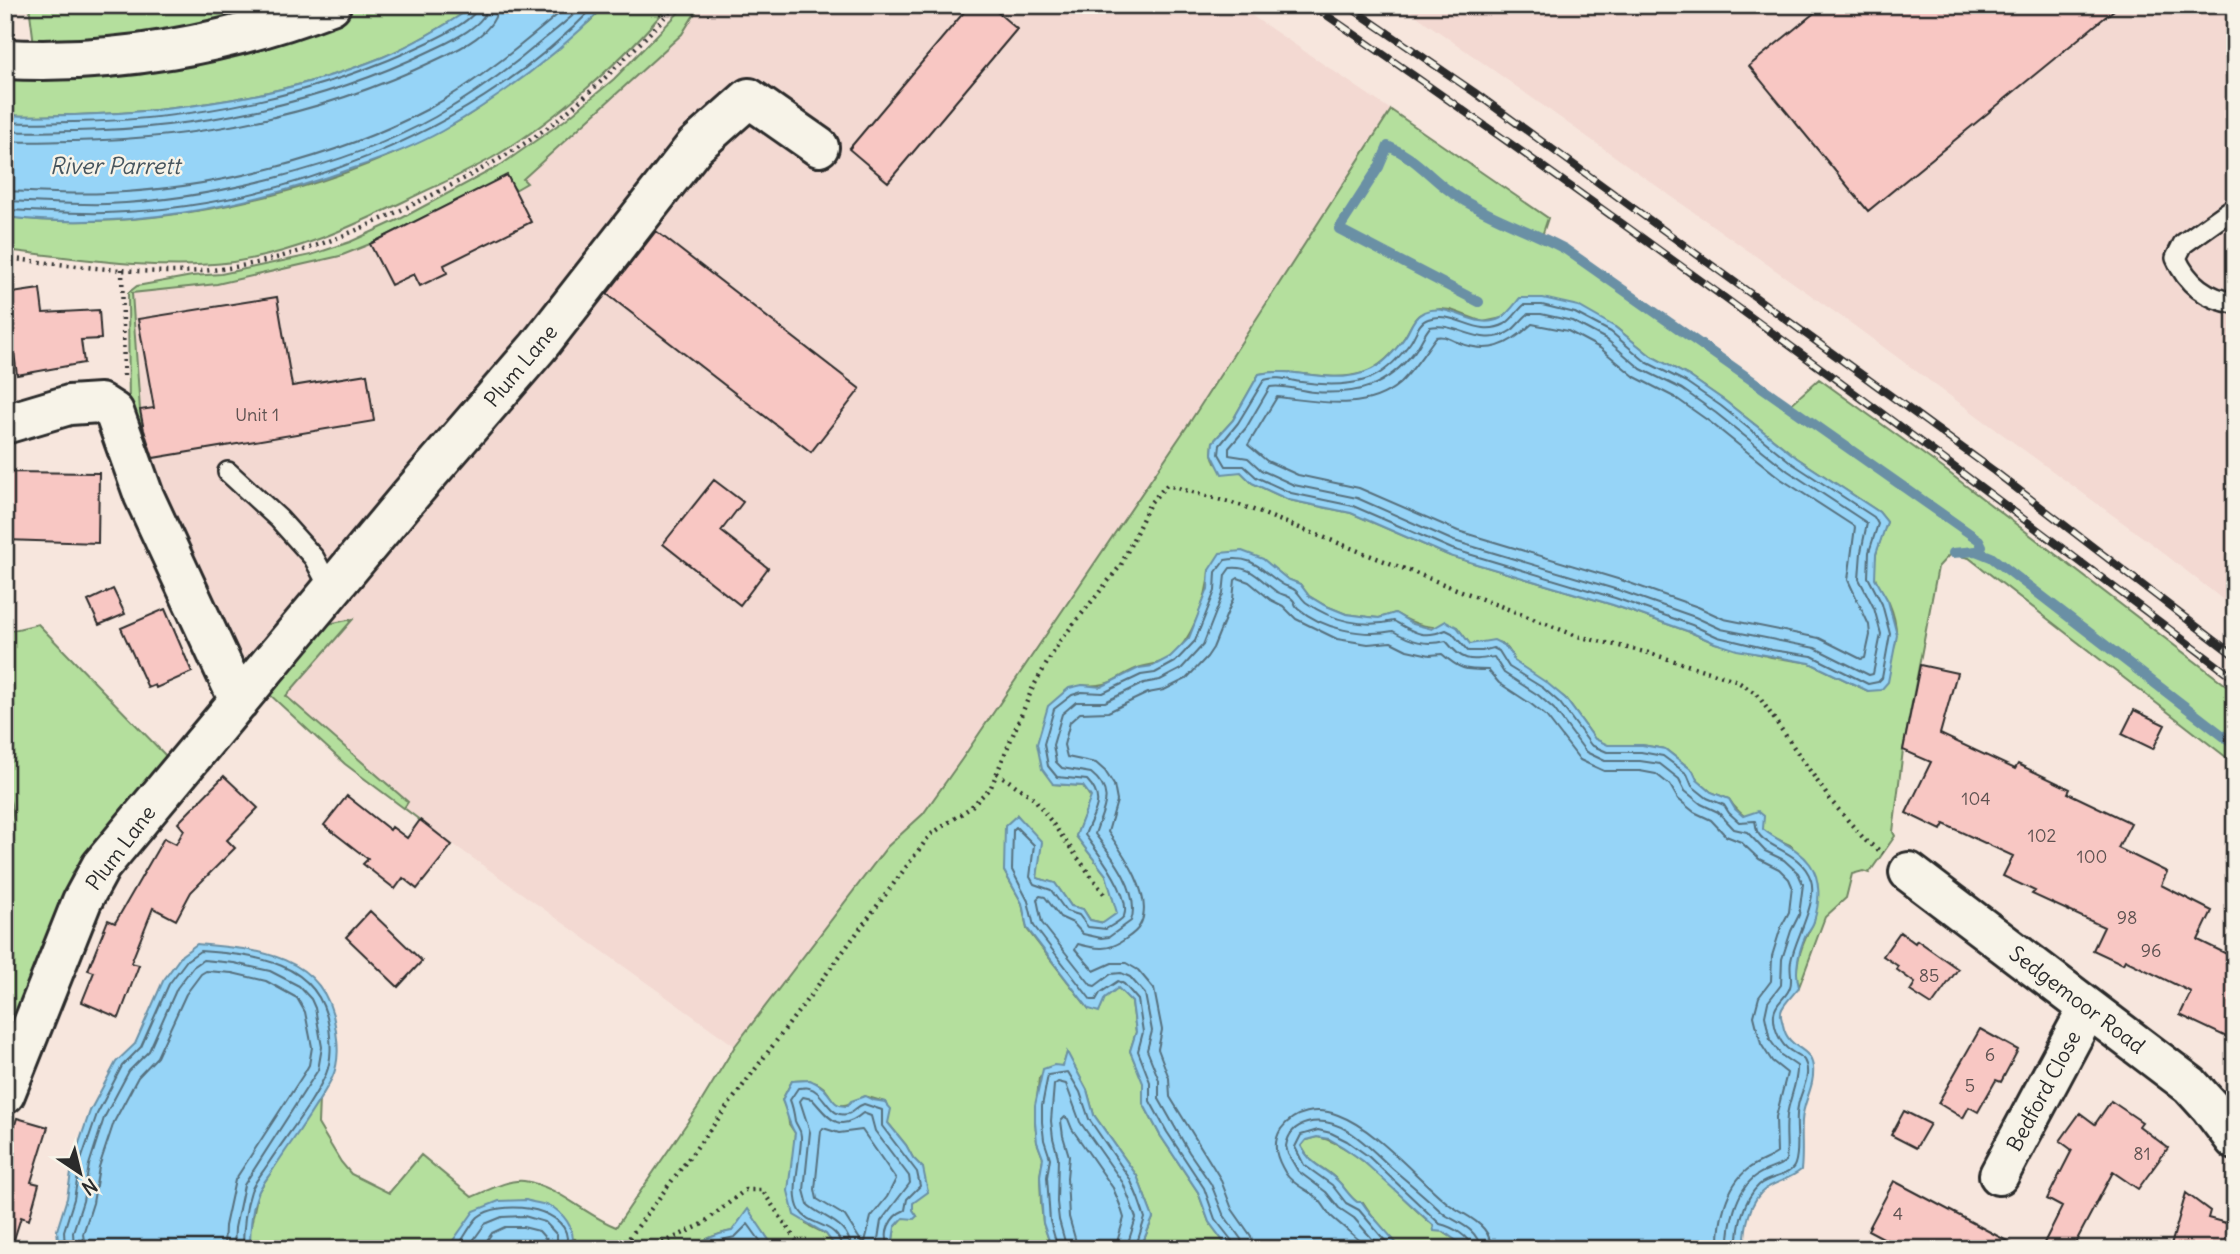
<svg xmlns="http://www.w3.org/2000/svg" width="2240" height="1254" font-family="Delius,sans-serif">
<rect width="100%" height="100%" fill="#f7e6dd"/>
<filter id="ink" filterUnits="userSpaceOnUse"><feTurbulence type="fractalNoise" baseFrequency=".0143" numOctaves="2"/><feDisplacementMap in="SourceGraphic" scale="14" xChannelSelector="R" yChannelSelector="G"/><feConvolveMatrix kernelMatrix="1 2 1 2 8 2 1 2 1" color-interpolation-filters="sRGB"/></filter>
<g filter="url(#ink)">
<!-- built -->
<path fill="#f3d9d2" d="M700,5H1236L1391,110L1188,425L939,792L923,814L887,847L735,1046L425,824L404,808L408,802L244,674L148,458L140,410L132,293L217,284L340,256L370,244L507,175L514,189L526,182L523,179L682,34Z
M1401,5H2235V609L2148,541L1856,327Z"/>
<!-- green -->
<path fill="#b4df9d" stroke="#708564" stroke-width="2" fill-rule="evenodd" d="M29,5H231L232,20L35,52Z
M359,5H476C446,25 416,43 383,57C289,95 175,113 75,115C52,115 28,117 5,115V67L335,14Z
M606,5H669C627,57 554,121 497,155C469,172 437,185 407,200C351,227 295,253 233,262C161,272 77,258 5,250V217C146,234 313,197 439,132C494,104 541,60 589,22Z
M686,5H700L682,34L523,179L527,183L515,190L507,176L370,244L340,256L217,284L132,293L140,410L148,458L240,678L129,414L128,293L137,286L192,276L221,274L311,255L350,242L402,218L501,165L565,120L614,79Z
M1391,110L1548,218L1541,239L1565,249L1789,406L1819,379L1944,469L2235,692V764L1969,558L1950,554L1938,567L1903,750L1893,832L1895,836L1869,873L1863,871L1852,874L1846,898L1825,917L1799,987C1792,965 1804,940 1814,921L1792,846C1773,838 1739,817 1729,799L1711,792L1697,780L1693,771L1665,749L1642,745L1608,746L1595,739L1565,698L1514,661C1504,633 1492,644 1470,644L1457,627C1432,629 1416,626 1395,613L1379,618L1369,617L1346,614L1324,605L1309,596L1300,584L1287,579L1262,559L1209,570C1208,596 1192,642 1169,658C1159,665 1149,664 1138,668C1113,678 1112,688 1082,685L1053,784L1083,786L1091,798L1076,836L1106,875L1118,913L1104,923L1090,920L1083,909L1071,906L1055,883L1037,878C1039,854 1032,834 1017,815L1006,853L1004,871L1022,903L1027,929L1089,1009L1118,987L1132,1002L1136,1032L1130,1051L1144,1083L1143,1103L1160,1135L1198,1192L1209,1222L1229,1249H1140L1153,1218L1137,1176L1094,1115L1087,1090L1067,1053L1063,1066L1039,1078L1035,1122L1037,1142L1043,1158L1040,1176L1041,1203L1043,1223L1052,1249H900L893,1240L895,1227L903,1218L917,1216L913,1210V1203L919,1196L923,1168L913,1158L906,1145L888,1123L885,1102L865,1096C821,1122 841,1086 809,1081C804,1080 797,1081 792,1081L782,1100L788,1114L789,1124L795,1133L793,1157L806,1224L826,1234L837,1249H775L748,1210L732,1231C711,1234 699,1245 680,1249H572L575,1239L460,1232L447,1249H250V1230L258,1192L319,1098L318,1124L341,1162L351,1174L389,1193L421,1155L472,1197C487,1191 508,1179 524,1181C558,1186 585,1215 616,1227L698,1107L735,1046L887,847L923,814L962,759L1188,425ZM1440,309L1451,310L1483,322L1502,318L1615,327L1651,356L1689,376L1725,401L1797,458L1879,512L1887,522C1881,538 1870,563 1876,580C1879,588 1885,595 1889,603C1906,643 1891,661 1868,691L1810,663L1771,657L1715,643L1690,632L1613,605L1450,556L1351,513L1289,500L1252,483L1241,472L1215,463L1212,454L1213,442L1233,420L1259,374C1293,366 1326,384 1363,373C1379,368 1395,352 1404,338C1409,331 1412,321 1419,315C1425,311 1433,310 1440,309Z
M353,619L286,696L408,802L404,808L425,824L345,764L268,693L328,624Z
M38,624L172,762L90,850L73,872L5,1067V831C20,813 7,799 5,780C2,731 5,681 5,632Z
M1317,1137C1357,1144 1400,1198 1432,1224C1443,1233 1457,1239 1468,1249H1401C1388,1233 1373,1219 1363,1202H1357C1349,1196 1345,1188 1338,1181C1324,1166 1312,1167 1301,1146L1306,1140Z"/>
<!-- water -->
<path fill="#96d4f7" stroke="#6b90a5" stroke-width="2" d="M476,5H606C558,54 501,97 442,131C415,146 384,158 354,168C245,208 122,231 5,217V115C28,117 52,115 75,115C175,113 289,95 383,57C416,43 446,25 476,5Z
M1520,298H1543L1578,306L1615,327L1651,356L1689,376L1725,401L1797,458L1879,512L1887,522L1876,554L1875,578L1888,601L1897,635L1888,682L1881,690L1868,691L1810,663L1737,650L1715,643L1690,632L1613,605L1450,556L1351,513L1289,500L1252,483L1241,472L1222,474L1212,454L1213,442L1233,420L1259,374C1298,365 1341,391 1379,365C1388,359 1399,346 1405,337C1411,328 1413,317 1424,312C1453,301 1474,332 1501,318C1508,314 1515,304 1520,298Z
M1242,551L1263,559L1287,579L1300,584L1309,596L1324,605L1346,614L1369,617L1379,618L1395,613L1413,624L1432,629L1446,621L1457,627L1470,644L1494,640L1504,645L1511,653L1514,661L1547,683L1565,698L1595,739L1608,745H1642L1665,749L1693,771L1697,780L1711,792L1729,799L1735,809L1743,816L1758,811L1764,816L1763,829C1778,842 1798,847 1810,864C1821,879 1820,902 1814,921C1813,926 1809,930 1806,935C1799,950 1794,971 1799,987C1794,994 1786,1001 1782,1009C1779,1015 1782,1019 1783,1025C1788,1051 1810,1045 1813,1067C1815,1087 1803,1101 1802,1121C1801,1137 1803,1153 1801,1170C1790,1179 1778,1181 1767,1188C1749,1199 1744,1230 1745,1249H1468L1444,1232L1434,1231L1433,1225L1363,1161L1343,1147L1329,1139L1317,1137L1306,1140L1301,1146C1311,1166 1324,1167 1338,1181C1345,1188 1349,1196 1357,1202H1362C1373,1219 1388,1232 1401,1249H1229L1209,1222L1198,1192L1160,1135L1143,1103V1083L1130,1051L1136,1032L1132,1002L1118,988L1105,998L1099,1012L1089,1009L1027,928L1022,903L1004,871L1005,826L1017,815L1042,842L1037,878L1055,883L1071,906L1083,909L1090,920L1103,923L1117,913L1106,875L1076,836L1091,797L1083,786L1053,784L1042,769L1037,744L1048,706L1069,688L1082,685L1101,687L1139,668L1153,666L1170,657L1189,638L1208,589L1209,570L1220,553Z
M197,944C256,949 324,954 335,1025C338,1042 340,1061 332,1078C316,1109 293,1139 274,1168C269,1176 263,1183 259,1191C251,1207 250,1231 250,1249H59L57,1230L67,1198L73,1161L90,1111L116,1062L135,1044L163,981L182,955Z
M1067,1052L1087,1090L1094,1115L1137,1176L1153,1218L1140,1249H1052L1043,1223L1040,1176L1043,1158L1037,1142L1035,1122V1105L1043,1069L1054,1065L1063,1066Z
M810,1080C816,1083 821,1085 825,1090C833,1098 834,1107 847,1106L851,1101L865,1096L873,1100L885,1102L891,1109L888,1123L906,1145L913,1158L923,1168L928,1192L913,1203V1210L917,1216L914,1219L903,1218L895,1227L893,1240L900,1249H837L826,1234L794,1215L788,1191L795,1133C788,1123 787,1112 782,1100L792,1081Z
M526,1200C534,1203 547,1204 554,1208C568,1218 576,1233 572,1249H447L474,1211L499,1201Z
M748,1209L775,1249H680C699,1245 712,1234 732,1231Z"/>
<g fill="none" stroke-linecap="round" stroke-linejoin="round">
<!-- shore -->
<path stroke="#566f7d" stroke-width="2" d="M5,122C28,124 52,122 74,122C196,120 319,95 429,42C442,36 477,18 479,5
M5,131C28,133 52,131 75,131C197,129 321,104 432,50C449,42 487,25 488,5
M5,141C28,143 51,141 74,141C199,139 325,114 438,59C460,49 497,32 498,5
M5,191C39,192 72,195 106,193C212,189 334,159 428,109C479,81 524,43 569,5
M5,201C39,202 73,205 107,204C208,200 346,167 435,117C473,95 509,69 543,40C557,29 571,18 584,5
M5,210C39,211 73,214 106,213C284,207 472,134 596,5
M1524,305H1542L1575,313L1611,332L1646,362L1686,382L1721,406L1793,464L1874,517L1878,524L1869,552L1868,577L1882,604L1890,634L1882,678L1878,682L1868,684L1812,656L1772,650L1718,637L1692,625L1615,598L1452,549L1353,506L1291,493L1256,477L1244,466H1226L1219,454L1220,445L1238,423L1264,380C1278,376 1288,380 1301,382C1321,385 1345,386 1365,380C1383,375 1399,358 1410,343C1416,335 1418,322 1428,319C1455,309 1477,339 1505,324C1512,320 1518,310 1524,305Z
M1528,314H1541L1572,321L1606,339L1641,369L1682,389L1716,413L1788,471L1867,523L1861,552L1859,579L1874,608L1881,634L1873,674L1869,675L1815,648L1721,629L1695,617L1618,590L1454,541L1357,498L1294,485L1261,470L1248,458L1229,455V448L1246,428L1270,387C1283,384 1300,391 1314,392C1359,395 1386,387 1415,351C1421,343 1424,334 1430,327C1458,321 1482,351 1512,330C1518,325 1522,319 1528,314Z
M1532,324L1568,331L1600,348L1635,377L1676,398L1710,422L1781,479L1855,527L1848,580L1869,625L1870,635L1865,658L1861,659L1819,638L1724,619L1698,607L1621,580L1458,531L1359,488L1298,475L1267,461L1248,445L1277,397C1316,401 1365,413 1399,384C1414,370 1424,353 1436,337C1445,335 1449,339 1457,342C1489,355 1508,346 1532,324Z
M823,1128L839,1133L862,1130L896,1179L887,1197L871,1217L865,1242L861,1241L845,1216L817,1199L815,1189L821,1131Z
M65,1249L64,1231L74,1199L80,1163L97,1114L122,1066L141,1047L169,984L187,960L200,951C255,955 319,961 329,1027C331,1043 332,1059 326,1074C311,1106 287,1135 268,1164C263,1172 255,1181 251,1191C245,1209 243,1230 243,1249
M74,1249L73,1232L83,1201L89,1165L104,1118L129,1071L149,1051L177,988L193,967L203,960L234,963L270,971L299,986L311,999L315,1008L322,1047L318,1070L244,1185L235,1228L234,1249
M85,1249L83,1234L93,1203L99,1167L114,1122L138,1077L157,1057L186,994L201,974L206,971L232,973L266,981L297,998L305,1012L312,1047L309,1065L305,1072L235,1180L225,1226L224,1249
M456,1249C463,1240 470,1225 478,1217C498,1200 564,1205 567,1238C567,1242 566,1245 566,1249
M467,1249L485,1224L502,1217L524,1216L545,1222L557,1235V1249
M481,1249L492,1233L505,1227H523L539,1231L547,1240V1249
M701,1249L717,1241L735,1237L748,1224L766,1249
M842,1249C839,1222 810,1227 800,1211C789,1193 802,1156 801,1136C801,1129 797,1127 795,1121C794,1114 793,1107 790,1100L798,1088C799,1088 808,1087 809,1088C825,1091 830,1122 850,1113C855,1110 857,1106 864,1104L882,1110V1126L917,1172L920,1186L907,1199L905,1210C890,1216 881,1234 891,1249
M851,1249C849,1222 824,1219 808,1205L804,1190L810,1132L800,1101L803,1097L812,1099C828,1116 837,1135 863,1113L871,1116L875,1131L909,1176L910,1183L881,1221L878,1239L880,1249
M1058,1249L1050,1221L1047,1177L1050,1158L1044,1140L1042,1122V1106L1048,1075L1068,1072L1080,1092L1089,1119L1130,1179L1138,1198L1145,1218L1135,1249
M1067,1249L1059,1220L1057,1202L1058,1157L1053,1138L1051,1121L1054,1085L1058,1082L1066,1084L1080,1122L1123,1183L1130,1201L1136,1218L1126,1249
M1078,1249L1069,1217L1067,1178L1069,1156L1063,1136L1061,1121L1065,1117L1068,1119L1072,1129L1113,1188L1120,1205L1124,1218L1115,1249
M1234,1249L1233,1242L1215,1219L1204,1188L1167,1132L1150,1101V1082L1138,1051L1143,1032L1138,1000L1124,984L1118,981L1100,993L1096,1000H1091L1034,926L1028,901L1012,870L1013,830L1016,827L1034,845L1030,877L1034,884L1051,890L1066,911L1079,915L1088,927L1106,929C1111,926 1121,921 1124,916C1132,895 1096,850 1085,835C1093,812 1107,801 1087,780L1057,777L1048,766L1044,744L1054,709L1072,695L1082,692L1103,693L1141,675L1155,673L1175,662L1195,641L1215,591L1216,572L1225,560C1254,555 1260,570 1282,584C1286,587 1292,587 1296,591C1300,594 1302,600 1307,603C1332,621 1364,628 1394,621C1415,633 1423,639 1446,630L1452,633L1468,651H1482L1493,648L1499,651L1509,667L1543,688L1560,703L1591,745L1607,752H1641L1663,756L1687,774L1692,786L1707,798L1724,805L1729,813L1739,822L1755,821C1756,824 1756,828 1757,831C1765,849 1801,850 1811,880C1818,902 1795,939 1791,961C1789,969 1793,980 1790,987C1787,998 1775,1002 1774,1014C1773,1027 1780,1045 1791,1051C1795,1054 1801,1056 1804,1060C1813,1075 1800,1092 1798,1106C1794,1125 1801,1146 1795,1164C1791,1177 1768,1176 1759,1185C1743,1200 1737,1228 1738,1249
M1243,1249L1241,1239L1223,1214L1211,1184L1189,1152L1159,1099V1080L1147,1050L1152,1031L1145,994L1130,977L1121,973L1111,974L1095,986L1091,985L1042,923L1037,899L1040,896L1045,897L1060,917L1073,923L1083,934L1101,938L1109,937L1131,921C1141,892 1111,855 1095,834C1103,809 1116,793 1091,773L1062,768L1056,762L1053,745L1062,714L1076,702H1105L1144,683L1160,680L1181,669L1203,645L1223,594L1225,575L1230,568C1251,565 1261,581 1277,592C1282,595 1288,595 1292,599C1298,605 1292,602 1298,608C1322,629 1363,637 1393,631C1410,641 1426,646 1446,641C1463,662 1468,661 1494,657L1504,673L1538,695L1554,709L1586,752L1605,761H1640L1660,764L1679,779L1685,791L1701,804L1718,812L1734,829L1747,832L1765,851L1784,860L1798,873L1803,884L1799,915L1791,931L1782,959L1781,985L1768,1002L1765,1016L1770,1040L1781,1055L1797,1066C1798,1083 1789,1098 1787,1116C1785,1131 1788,1146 1786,1161C1778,1168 1765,1169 1756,1176C1736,1190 1728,1226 1729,1249
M1254,1249L1251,1236L1232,1209L1220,1178L1170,1097L1169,1078L1158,1049L1162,1030L1154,989L1138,970L1126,963H1112L1094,971L1075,949L1078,944C1096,949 1109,951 1124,940C1130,936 1137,932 1140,925C1155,898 1123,853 1108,832L1117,801L1114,785L1105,771L1096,763L1067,757L1064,745L1070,722L1080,713L1108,712L1148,693L1164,690L1186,679L1207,657L1213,648L1233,599L1235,580L1238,578L1249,582L1271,600L1283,606L1296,619L1337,639L1368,644L1391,642L1407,650L1430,655L1442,654C1460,670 1465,670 1488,670L1499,683L1531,704L1546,716L1580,760L1604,771H1640L1656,774L1670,785L1678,799L1694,812L1711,820L1726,836L1741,842L1759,859L1779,869L1789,879L1792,886L1789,912L1781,927L1772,956L1771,981L1759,997L1754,1016L1761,1044L1772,1061L1787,1073L1776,1117L1777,1153C1769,1159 1757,1162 1748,1169C1726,1186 1718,1222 1719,1249
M1368,1249C1357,1237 1344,1228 1332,1217C1327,1212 1324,1205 1319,1200C1309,1190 1294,1186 1286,1174C1277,1159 1271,1145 1281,1129C1294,1111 1318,1107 1338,1115C1378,1130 1416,1178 1450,1205C1461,1213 1475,1218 1484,1229C1489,1235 1491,1241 1491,1249
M1381,1249L1354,1218L1339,1208L1326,1192L1298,1171L1288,1154L1286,1146C1288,1134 1295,1126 1307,1123C1342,1114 1371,1150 1394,1170C1407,1181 1419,1191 1431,1202C1436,1207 1442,1213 1447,1216C1461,1224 1479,1231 1480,1249
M1392,1249L1359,1210L1346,1203L1332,1185L1304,1165L1295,1147L1301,1135L1318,1130L1331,1133L1347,1141L1368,1156L1440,1224C1452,1227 1470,1236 1472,1249"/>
<!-- stream -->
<path stroke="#6b90a5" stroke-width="10" d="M1479,302L1339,229L1379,167L1388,146C1419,159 1431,180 1458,197C1492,219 1530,230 1565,249L1979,540L1982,546
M1953,553L1976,551L1991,557L2235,745"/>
</g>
<!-- building -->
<path fill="#f8c7c3" stroke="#2b2b2b" stroke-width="2" d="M970,5H989L1017,29L888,182L849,149Z
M1824,5H2120L1868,211L1749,66Z
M507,175L531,222L444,265L447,273L420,286L414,274L391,285L370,244Z
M656,231L860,389L811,452L607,294Z
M40,289L43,313L99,310L101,339L81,340L84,363L17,375L13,345L5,346V294Z
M277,297L292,386L367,374L374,421L153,458L144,430L140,410L154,408L138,319Z
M5,472L99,473L98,543L5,540Z
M714,480L743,502L721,531L768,568L740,605L663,544Z
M113,589L125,614L99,625L88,601Z
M165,609L192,672L156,688L155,685L148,688L121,628Z
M1920,665L1957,673L1940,734L2015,769L2018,764L2070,789L2068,793L2131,823L2118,848L2167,872L2161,885L2212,911L2198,940L2235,958V1041L2180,1015L2191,992L2125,960L2123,964L2093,950L2104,927L2032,894L2035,891L2003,876L2013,856L1944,824L1941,830L1906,813L1931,762L1903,750Z
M2134,710L2165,725L2153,749L2122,734Z
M224,776L258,808L227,840L235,848L191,892L176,920L153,908L131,963L139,965L119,1018L82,1002L94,972L88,970L108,920L115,923L164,838L176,844L184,830L178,823Z
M347,796L390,830L392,827L407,838L420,820L452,845L417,889L403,878L395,889L363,864L368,859L324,825Z
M370,911L422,961L398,987L346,937Z
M1900,932L1915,943L1917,940L1958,969L1932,1005L1910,991L1915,983L1896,969L1898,966L1883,956Z
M1980,1029L2018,1050L2001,1082L1996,1080L1978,1112L1969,1107L1963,1118L1938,1103Z
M2111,1101L2142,1122L2139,1126L2168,1148L2138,1189L2113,1172L2072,1249H2041L2062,1207L2047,1199L2072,1150L2060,1141L2080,1113L2095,1124Z
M1904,1111L1930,1124L1916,1148L1891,1135Z
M17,1118L48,1127L31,1182L39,1184L29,1220L21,1217L12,1246L5,1245V1157Z
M1894,1181L1928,1199L2022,1249H1904L1868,1230Z
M2186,1193L2210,1211L2208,1218L2233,1225L2226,1249H2170Z"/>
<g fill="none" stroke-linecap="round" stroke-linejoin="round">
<defs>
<path id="lane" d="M2235,207L2183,244L2176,258C2187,284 2207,299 2235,303
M228,472L279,519L314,558L331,590"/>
<path id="street" d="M5,59C115,65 229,44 331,5
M5,424L69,405L100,403L114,412L144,496L239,701
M1909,872L2190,1085L2210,1107L2235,1140
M5,1094L82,901L101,866L406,500L538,347L695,146L749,98L819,147
M1999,1175L2088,1008"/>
</defs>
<!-- lane casing -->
<use href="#lane" stroke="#2b2b2b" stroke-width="24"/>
<!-- street casing -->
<use href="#street" stroke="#2b2b2b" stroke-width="44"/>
<!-- path -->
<path stroke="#2b2b2b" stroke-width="4.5" stroke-dasharray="2 5" stroke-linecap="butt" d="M5,258C70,265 136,275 201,271C284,265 362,230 436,193C479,171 525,147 562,116C603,82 640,44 676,5
M122,269L124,377
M997,773L1034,798L1105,895
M621,1249L930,835L970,808L991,787L1033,687L1060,641L1121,565L1150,503L1167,485L1243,506L1577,636L1649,653L1735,680L1757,694L1831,801L1866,841L1883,853
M650,1249L701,1225L745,1190H762L802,1249"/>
<!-- lane -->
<use href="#lane" stroke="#f7f3e8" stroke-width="19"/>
<!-- street -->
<use href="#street" stroke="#f7f3e8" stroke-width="38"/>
<defs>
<path id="rail" d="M1312,5C1626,221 1932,448 2235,679
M1347,5L1474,92L1994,471L2235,656"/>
</defs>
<!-- rail casing -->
<use href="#rail" stroke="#2b2b2b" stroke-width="8"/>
<!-- rail -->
<use href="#rail" stroke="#f7f3e8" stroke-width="5" stroke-dasharray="16" stroke-linecap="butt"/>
</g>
</g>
<g text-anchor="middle" stroke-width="5" stroke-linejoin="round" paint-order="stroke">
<!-- number labels -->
<g font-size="18" fill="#5e5251">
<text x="257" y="421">Unit 1</text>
<text x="1976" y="805">104</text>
<text x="2042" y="842">102</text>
<text x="2092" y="863">100</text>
<text x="2127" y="924">98</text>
<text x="2151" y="957">96</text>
<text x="1929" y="982">85</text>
<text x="1990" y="1061">6</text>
<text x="1970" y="1092">5</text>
<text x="2142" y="1160">81</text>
<text x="1898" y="1220">4</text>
</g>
<!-- street labels -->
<g font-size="21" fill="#2b2b2b" stroke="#f7f3e8">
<text transform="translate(521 366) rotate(-50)" y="7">Plum Lane</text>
<text transform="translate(121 848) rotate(-53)" y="7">Plum Lane</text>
<text transform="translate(2077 1000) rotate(37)" y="7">Sedgemoor Road</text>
<text transform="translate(2044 1091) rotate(-62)" y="7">Bedford Close</text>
</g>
<!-- water labels -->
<g font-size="23" font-style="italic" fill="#46555e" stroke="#f7f3e8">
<text x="115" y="174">River Parrett</text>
</g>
</g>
<!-- margin -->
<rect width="2240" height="1254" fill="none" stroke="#f7f3e8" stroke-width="28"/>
<rect x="14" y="14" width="2212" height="1226" fill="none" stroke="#2b2b2b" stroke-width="2.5" filter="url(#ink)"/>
<!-- north arrow -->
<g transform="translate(80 1173) rotate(145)" stroke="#f7f3e8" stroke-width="5" paint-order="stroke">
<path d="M0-5L12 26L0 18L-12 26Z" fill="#2b2b2b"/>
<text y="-10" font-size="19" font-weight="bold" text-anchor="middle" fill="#2b2b2b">N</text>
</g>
</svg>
